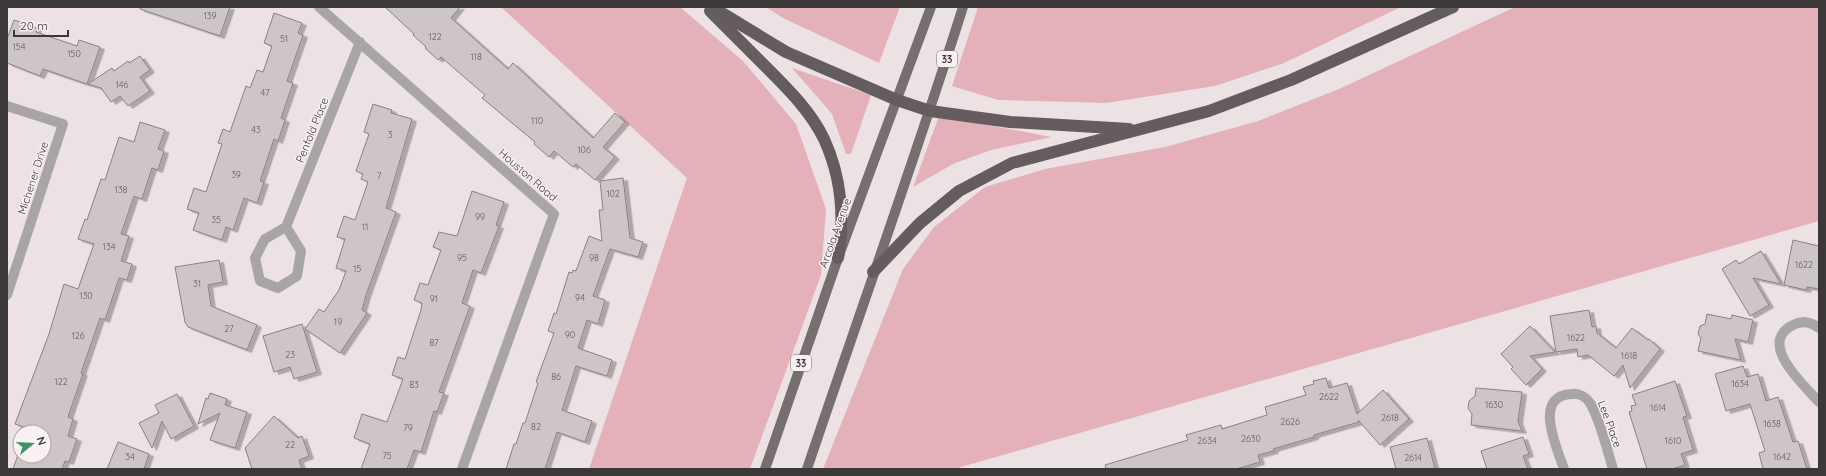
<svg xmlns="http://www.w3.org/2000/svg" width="1826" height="476" font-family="Quicksand,sans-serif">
<defs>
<filter id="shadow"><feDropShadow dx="4.5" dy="2.5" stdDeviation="0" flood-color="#0004"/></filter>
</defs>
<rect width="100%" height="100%" fill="#ece2e4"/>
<!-- green -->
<path fill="#e4b1ba" d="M501,7H680L743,61L796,124L826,209L821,275L750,469H589L687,178Z
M766,7H900L879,63L783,18Z
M978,7H1401L1284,63L1215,86L1106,103L998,100L952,86Z
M1515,7H1819V221L954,469H823L903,269L934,227L985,187L1045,169L1165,147L1258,121L1339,89Z
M792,68L871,95L851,154H846L832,114Z
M939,116L1052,137L991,150L953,164L913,187Z"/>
<!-- building -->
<path fill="#cec5c7" stroke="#898182" filter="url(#shadow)" d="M140,7H230L220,36L140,9Z
M385,7H460L451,18L508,69L513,63L593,138L615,113L625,122L603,147L615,157L595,180L576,164L573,167L554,151L549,157L534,144L535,142L482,98L485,95L441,57L438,60L425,48L426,47L413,35L414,34Z
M274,13L302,23L298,33L303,35L287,81L293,83L281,118L285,120L278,141L274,139L260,181L264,182L257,203L244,198L233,230L226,227L222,240L193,230L199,213L187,209L194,188L206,192L222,144L218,143L223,129L230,132L246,86L250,88L257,70L263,72L272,46L264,43Z
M14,20L37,28L36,32L77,46L79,40L100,47L87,84L43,69L40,76L7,63V39Z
M140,56L150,70L140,77L150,91L128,106L120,96L111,102L101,88L88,84L112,68L114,71L128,61L129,63Z
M373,104L392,110L391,113L412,119L386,208L396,212L366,295L362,310L367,313L340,353L305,329L319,309L324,312L339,290L346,271L336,268L345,239L337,237L344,216L355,220L368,182L361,179L363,174L356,171L369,134L364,132Z
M140,122L165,130L158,149L164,151L158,170L152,168L142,199L134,196L121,234L129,236L121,261L132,264L127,280L119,278L105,320L100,318L81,373H83L68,417L73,419L68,436L77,439L69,462L65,461L62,469H13L20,449V456H44V432H26L27,428L15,424L49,334L64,284L78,289L84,272L94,244L78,239L85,219L87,220L101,179L105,180L119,137L134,142Z
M623,178L630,238L643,242L638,257L610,249L593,296L605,300L598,324L587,320L578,348L612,360L607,376L576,366L562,410L592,421L585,442L557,432L545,469H506L514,444H516L523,423H525L538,383L536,382L554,333L548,331L554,313L556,314L569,272L572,273L573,270L576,271L589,236L602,241L599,210H603L600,181Z
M472,191L504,202L496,225L499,226L481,273L473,270L462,303L470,306L439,392L444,393L437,412L434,411L421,452L414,450L407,469H361L370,444L354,438L362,414L387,422L403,379L392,375L398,357L405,359L421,310L422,303L414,300L420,283L428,285L441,250L433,247L439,232L457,236Z
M1793,240L1819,246V289L1807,287L1806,290L1784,285Z
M1761,251L1781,284L1753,278L1769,305L1750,316L1722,269L1736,260L1739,264Z
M219,260L223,282L208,285L211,306L257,325L247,350L188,327L185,322L175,267Z
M1589,310L1592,327L1596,326L1597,333L1616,348L1632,328L1648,340L1649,339L1660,349L1630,388L1623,365L1614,376L1588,355L1578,357L1577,349L1556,352L1550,316Z
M1707,314L1731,319L1732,315L1753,320L1748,342L1735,339L1741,360L1698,351L1701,338L1698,334L1700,326L1705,324Z
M302,324L317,372L294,379L290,367L274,372L263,336Z
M1530,326L1555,352L1530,356L1542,369L1526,385L1511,369L1513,367L1501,354Z
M1743,366L1747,377L1758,374L1766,401L1778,397L1793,442L1798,441L1807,469H1763L1759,453L1765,451L1750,404L1726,411L1715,374Z
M1326,378L1329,388L1347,383L1357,414L1383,390L1409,419L1380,445L1358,420L1359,422L1314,435V437L1273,449L1274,451L1258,455L1260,462L1236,469H1106L1105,465L1188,440L1186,435L1221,425L1222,429L1267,415L1265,407L1306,395L1303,387L1314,384L1313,381Z
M1675,381L1687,416L1683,417L1693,450L1681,454L1685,465L1672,469H1647L1629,412L1632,411L1631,406L1636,405L1632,395Z
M1476,388L1522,392L1518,421L1522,431L1471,425L1472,414L1468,408L1469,401L1475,396Z
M210,393L227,399L225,405L247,412L235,448L210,440L220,413L198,424L206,398L208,399Z
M177,394L194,426L171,439L162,421L152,448L139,423L159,413L155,405Z
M274,416L298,438L302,436L309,456L299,460L302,469H252L245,448Z
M1523,437L1529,454L1523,456L1528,469H1487L1481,451Z
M1427,438L1435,469H1396L1390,447Z
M118,442L149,454L144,469H107Z"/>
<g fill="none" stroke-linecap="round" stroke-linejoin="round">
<!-- minor -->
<path stroke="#a9a5a5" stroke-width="10" d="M319,7L554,214L462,469
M7,106L63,124L7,295
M286,227L301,251L297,276L278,288L260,281L255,258L265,239L286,227L360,42
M1819,328C1811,322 1802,320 1793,325C1756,343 1805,386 1819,402
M1564,469C1557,448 1532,395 1572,394C1579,393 1586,397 1590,403C1600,419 1607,450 1613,469"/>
<!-- major -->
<path stroke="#766f70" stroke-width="10" d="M765,469L838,258L931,7
M807,469C859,315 914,162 963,7"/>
<!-- highway -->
<path stroke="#645c5e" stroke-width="12" d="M712,7L786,52L897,100L930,111L1010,122L1129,129
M710,11C729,30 748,49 768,69C789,90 811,112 824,139C841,176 845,218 838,258
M873,272L920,223L959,191L1012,163L1209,111L1291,80L1453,7"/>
</g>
<g text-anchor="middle" stroke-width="3" stroke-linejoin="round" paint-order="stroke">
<!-- number labels -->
<g font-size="9" fill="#605b5c">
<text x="210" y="19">139</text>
<text x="435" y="40">122</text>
<text x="284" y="42">51</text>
<text x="19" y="50">154</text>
<text x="74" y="57">150</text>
<text x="476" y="60">118</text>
<text x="122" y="88">146</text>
<text x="265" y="96">47</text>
<text x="537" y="124">110</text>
<text x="256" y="133">43</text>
<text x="390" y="138">3</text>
<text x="584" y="153">106</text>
<text x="236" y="178">39</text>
<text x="379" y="179">7</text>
<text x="121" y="193">138</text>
<text x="613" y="197">102</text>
<text x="480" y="220">99</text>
<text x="216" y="223">35</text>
<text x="365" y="230">11</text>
<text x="109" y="250">134</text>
<text x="462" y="261">95</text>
<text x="594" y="261">98</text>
<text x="1804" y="268">1622</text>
<text x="357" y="272">15</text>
<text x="197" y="287">31</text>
<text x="86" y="299">130</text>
<text x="580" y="301">94</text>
<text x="434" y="302">91</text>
<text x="338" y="325">19</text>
<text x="229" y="332">27</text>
<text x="570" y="338">90</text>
<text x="78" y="339">126</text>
<text x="1576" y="341">1622</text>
<text x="434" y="346">87</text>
<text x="290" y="358">23</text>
<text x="1629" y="359">1618</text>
<text x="556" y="380">86</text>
<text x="61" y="385">122</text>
<text x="1740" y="387">1634</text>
<text x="414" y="388">83</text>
<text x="1329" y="400">2622</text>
<text x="1494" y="408">1630</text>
<text x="1658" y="411">1614</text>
<text x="1390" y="421">2618</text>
<text x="1290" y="425">2626</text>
<text x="1772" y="427">1638</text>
<text x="536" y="430">82</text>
<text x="408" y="431">79</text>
<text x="1251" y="442">2630</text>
<text x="1207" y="444">2634</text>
<text x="1673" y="444">1610</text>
<text x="290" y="448">22</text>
<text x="387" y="459">75</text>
<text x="130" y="460">34</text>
<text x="1782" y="460">1642</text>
<text x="1413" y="461">2614</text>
</g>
<!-- shield labels -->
<g fill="#f9f0f1" stroke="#756f70" stroke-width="1">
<rect x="937" y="51" width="20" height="16" rx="3"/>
<rect x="791" y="355" width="20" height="16" rx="3"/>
</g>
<g font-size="10" font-weight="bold" fill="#3c3838">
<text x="947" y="63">33</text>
<text x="801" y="367">33</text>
</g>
<!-- street labels -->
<g font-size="11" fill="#3c3838" stroke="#f9f0f1">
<text transform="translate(312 130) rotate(-68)" y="4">Penfold Place</text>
<text transform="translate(528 175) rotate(41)" y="4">Houston Road</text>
<text transform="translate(33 178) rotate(-72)" y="4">Michener Drive</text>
<text transform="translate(835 233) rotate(-70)" y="4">Arcola Avenue</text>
<text transform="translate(1610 424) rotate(70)" y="4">Lee Place</text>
</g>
</g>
<!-- border -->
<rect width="1826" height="476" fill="none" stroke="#3c3838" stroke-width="16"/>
<!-- north arrow -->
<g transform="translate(32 444) rotate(72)"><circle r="19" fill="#f9f0f1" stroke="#ada6a7"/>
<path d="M0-3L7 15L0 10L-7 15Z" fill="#3f9265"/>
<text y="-6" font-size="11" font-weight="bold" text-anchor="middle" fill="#3c3838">N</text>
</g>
<!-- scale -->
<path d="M14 30v6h54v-6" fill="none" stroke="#3c3838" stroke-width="2"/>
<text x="20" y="30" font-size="12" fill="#3c3838" stroke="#f9f0f1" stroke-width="3" paint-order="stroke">20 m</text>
</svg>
